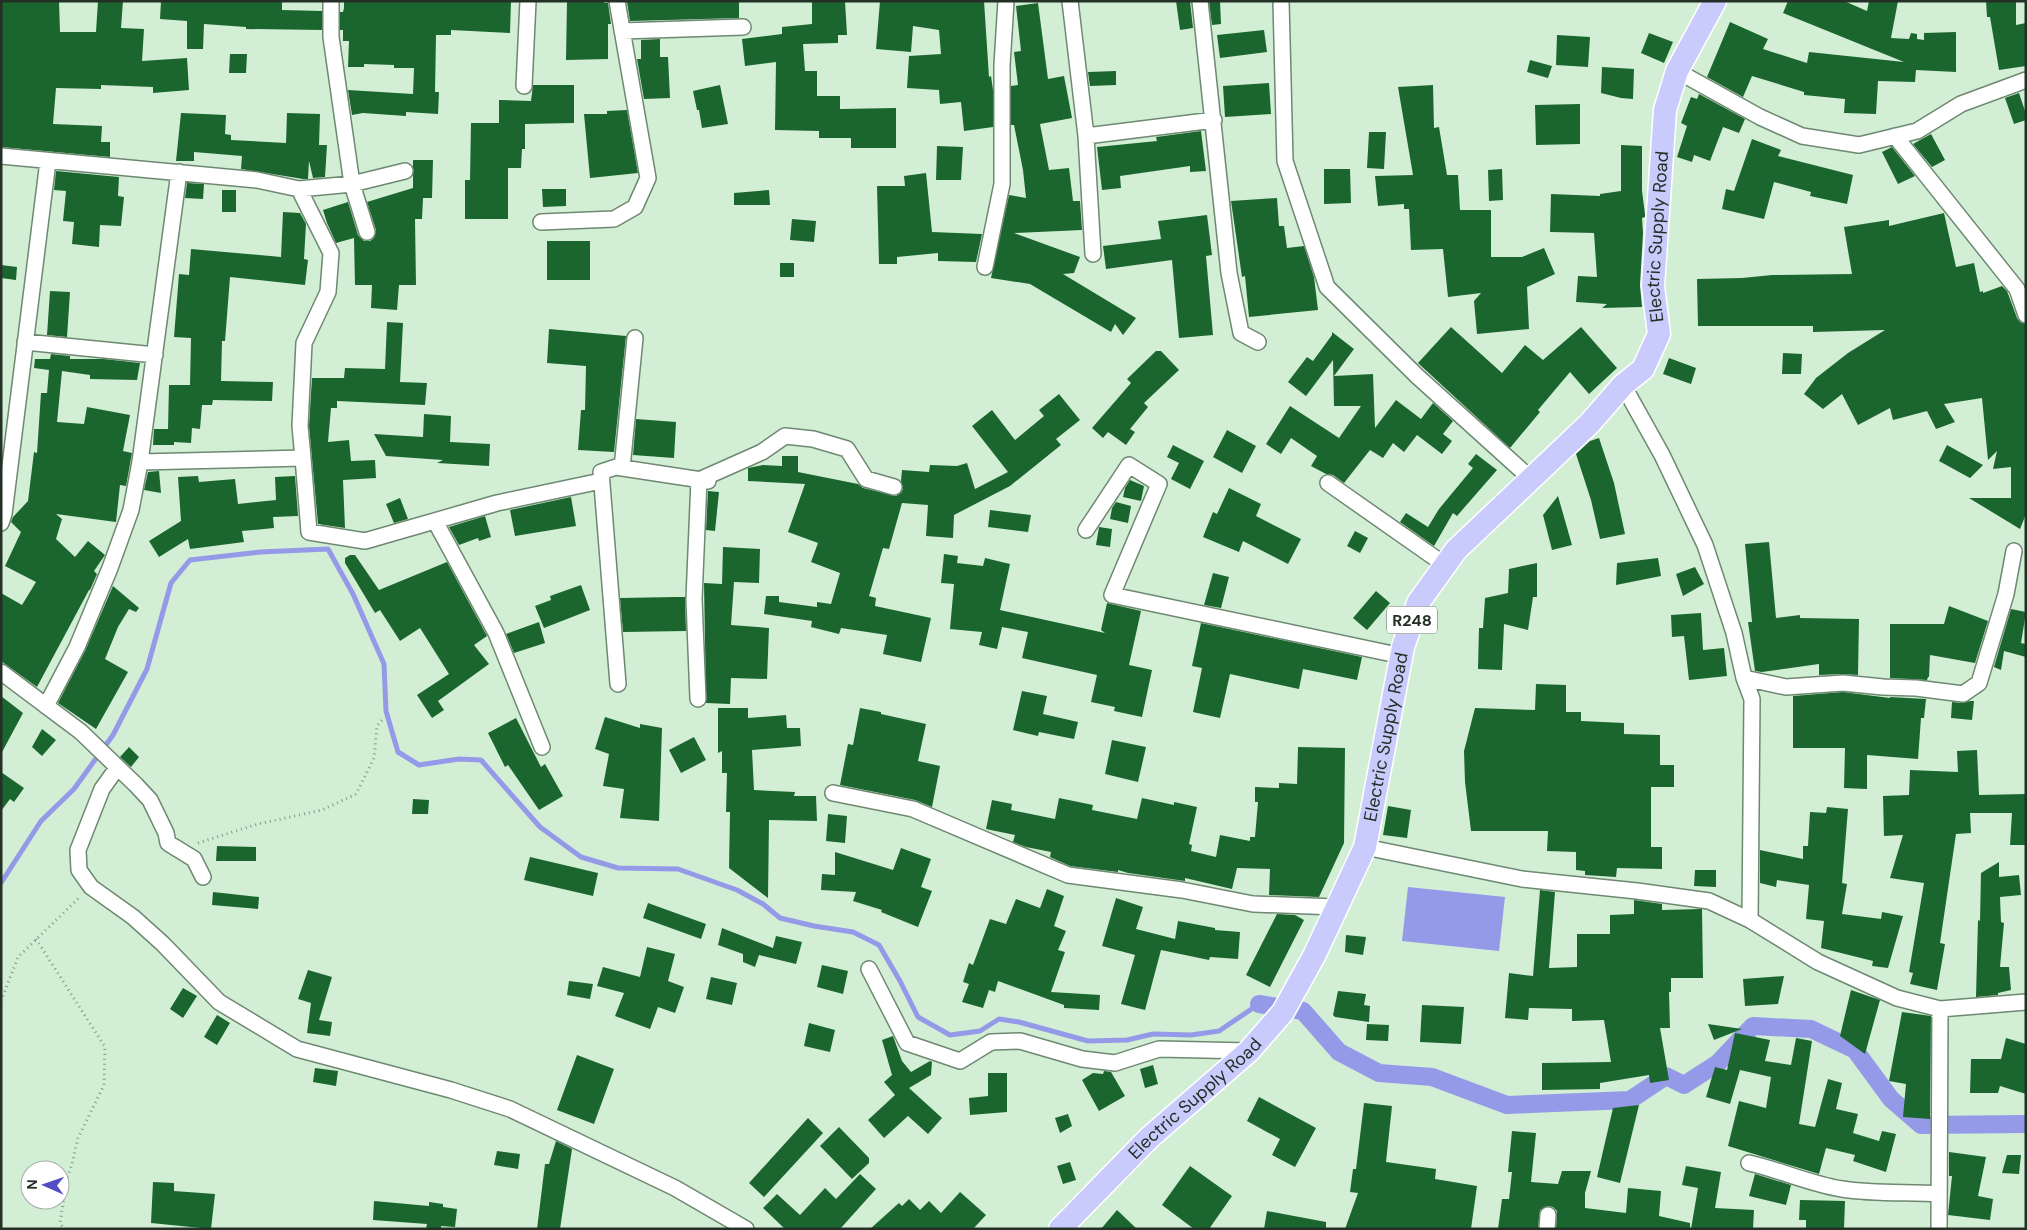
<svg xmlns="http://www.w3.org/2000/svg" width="2027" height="1230" font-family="'DM Sans',sans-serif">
<rect width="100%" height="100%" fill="#d2efd5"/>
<!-- water -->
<path fill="#949ae8" d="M1408,887L1505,897L1499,951L1402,941Z"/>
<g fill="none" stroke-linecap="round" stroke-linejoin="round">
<!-- stream -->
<path stroke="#949ae8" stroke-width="5" d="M1,883L41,821L74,789L113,735L147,669L171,583L190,560L260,552L328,549L353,594L384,664L386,711L398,752L419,765L459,759L481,760L540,827L581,857L618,868L678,869L737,890L763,904L780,918L814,926L853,932L879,945L900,981L918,1017L950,1035L980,1031L999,1019L1019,1022L1088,1041L1127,1040L1153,1034L1191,1035L1219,1031L1259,1004"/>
<!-- canal -->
<path stroke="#949ae8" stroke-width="18" d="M1259,1004L1303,1011L1339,1052L1379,1073L1432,1077L1507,1105L1630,1100L1666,1076L1684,1085L1718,1063L1753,1026L1811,1029L1855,1050L1891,1099L1921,1125L2026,1124"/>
</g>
<!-- building -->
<path fill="#1b662e" d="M1,1H59L60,32H96L98,1H123L121,28L144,29L142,61L187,58L189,90L153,93V87L101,85V89L56,88L53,124L102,126L101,142H110V157L1,147Z
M161,1H282V10L322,11V30L246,29V27L204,24L203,49H187V21L160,19Z
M344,1H511L510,33L451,30V35H436L435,92H439L438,114L406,112V116L363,113L352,115L348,90L413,94L414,68H394V65L364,64V67H348L349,41H343V30H340V12H343L344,8Z
M567,1H604V3H608L611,24H608V59L566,60Z
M632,1H739V18L630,21L627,2Z
M812,1H845L847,35H838V43L803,44L805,71H817V96H840V109L896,108V148H851V138H819V131L775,130L776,62L745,66L742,39L782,34V27L812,24Z
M880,1H984L989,77L991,76L993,90V127L964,131L961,102L940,104L939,90L907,88L909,56L941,54L939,30L913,26L911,52L876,49Z
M1176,1H1190L1193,28L1180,30Z
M1220,1L1221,24L1212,25L1209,2Z
M1788,1H1844L1867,11L1869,1H1898L1891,38L1909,39L1911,33L1917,34V39L1924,40V33L1956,32V72L1916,70L1915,82L1878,81L1876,114L1844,113L1845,99L1804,95V92L1752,76L1743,97L1707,77L1730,22L1768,39L1763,49L1807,63L1809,52L1904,62L1783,13Z
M1986,1H2016V25L2026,23V66L1999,70L1990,17H1987Z
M1038,3L1048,79L1064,76L1072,118L1040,124L1049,170L1069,168L1073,201H1080L1082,230L1014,233L1080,257L1074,273L1063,274L1136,318L1123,335L1115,324L1111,332L1030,284L991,278L1009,195L1026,198L1023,170L1014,125H1011V86L1018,85L1014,52L1021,51L1016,6Z
M1264,30L1267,52L1220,58L1217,35Z
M1649,33L1673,42L1664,63L1641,53Z
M1557,35L1590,37L1588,67L1556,65Z
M660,39V57H668L670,98L644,99L637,59H641V40Z
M230,54H247L246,73H229Z
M1530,60L1552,66L1548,78L1527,72Z
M1602,67L1634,69L1633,99L1621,98L1601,93Z
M1116,71V85L1090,86L1088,72Z
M1269,83L1271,114L1225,117L1223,86Z
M533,85H574V123L525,124V149H522L521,168H508V219H465V180H470L471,123H499V100L531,101Z
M720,85L728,124L702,128L699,110H697L693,91Z
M1433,85L1434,128L1439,127L1447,175H1458L1460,210H1491V257H1522L1544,248L1555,274L1527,287L1529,329L1477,334L1474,301L1481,293L1448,297L1443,249L1411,250L1409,209H1404V204L1378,206L1375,176L1413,175L1398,87Z
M2019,93L2026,114V120L2014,124L2005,98Z
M1699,94L1745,119L1739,133L1723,127L1710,161L1694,155L1692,162L1677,157L1687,126L1681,123L1691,97L1697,99Z
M1580,104V144L1536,145L1535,105Z
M627,110L638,173L590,178L584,114H607V111Z
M181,113L226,115L225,134L231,135V140L286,143L287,113L320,114L319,145H327L325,177L313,178L309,161L308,179H303L241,169L242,156L194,152V161H176Z
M1201,131L1206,171L1190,172V166L1120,176L1121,188L1102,190L1097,147L1157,141L1156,137Z
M1369,132H1386L1384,169L1367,168Z
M1931,134L1945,160L1932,167L1913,144Z
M1752,139L1781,150L1778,156L1853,175L1847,204L1810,196L1811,192L1774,182L1764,219L1722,209L1726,189L1734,191Z
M1621,145L1642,146V191L1645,214V217L1642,218L1643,233L1640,285L1642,307L1602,308L1607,304L1576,302L1578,276L1597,277L1594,233L1550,232L1551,194L1600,196V194L1621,191Z
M937,146L963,147L961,180H936Z
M1892,147L1915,176L1898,184L1882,152Z
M413,160H433L432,198H423L422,219H415L416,285H399L397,310L371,308L372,285H355L354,238L336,243L327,223L323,210L348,202L358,235L364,241H370L374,238L376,230L367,202L413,188Z
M1324,169H1350L1351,203L1324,204Z
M1502,169L1503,200L1489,201L1488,170Z
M56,171L119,177L118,196L124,197L121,226L100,225L99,247L72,244L74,222L63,221L66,191L54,190Z
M926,173L932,232L982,234L976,262L938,261V253L897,257V264H879L877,186H905L904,176Z
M187,183L204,184L203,199L185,198Z
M542,189H566V206L543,207Z
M222,190H236V212H222Z
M769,190L770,205H734V193Z
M1277,198L1279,226H1284L1287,248L1304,246L1314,277L1318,310L1249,317L1245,276L1242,277L1231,201Z
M283,212L300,213L306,224L304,259L308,260L305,285L230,277L225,341H222L221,381L273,382L272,401L213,400L212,405H202L200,429L192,428L191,443L174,442V445H153L154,429H168L169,385H190L191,338L174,337L179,274L189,275L191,249L281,257Z
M1944,213L1956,267L1974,263L1980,292L1983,291V293L2002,286L2007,291L2017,318L2020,322L2026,324V514L2020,529L1969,498H2011V467L1993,469L1997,451L1988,460L1982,398L1944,404L1955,422L1936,429L1927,411L1893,420L1890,408L1858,425L1842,394L1823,409L1804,394L1816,378L1848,353L1885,330L1813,332V326H1698L1697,279L1742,278L1772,275L1852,274L1844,227L1889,220V226Z
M1207,215L1212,255L1206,256L1213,335L1179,338L1172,260L1106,269L1103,246L1161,239L1158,221Z
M792,219L816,221L814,242L790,240Z
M547,241H590V280H547Z
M780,263H794V277H780Z
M1,265L17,267L16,280L1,278Z
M50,291L70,292L67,337L47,335Z
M387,322L403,323L400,382L427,383L425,405L337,401V408H331L328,442L349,440L351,461L375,460L376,478L343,480L345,528L318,524L309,426L312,378H344L345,368L385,369Z
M1451,327L1502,373L1525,345L1543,360L1581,327L1617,368L1589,394L1570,372L1538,410L1540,412L1510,448L1418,363Z
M549,329L626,336L614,452L578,450L581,410H585L586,366L547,363Z
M1332,332L1354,349L1334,376L1373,374L1375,428L1396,400L1421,419L1433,403L1453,421L1443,434L1452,441L1442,454L1417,435L1404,452L1393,443L1383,458L1370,450L1344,483L1333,475L1326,474L1311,466L1317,456L1291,438L1281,454L1266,444L1290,406L1339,438L1361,406H1334L1333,360L1306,396L1288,382L1307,357L1313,361L1332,335Z
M1156,351H1161L1179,370L1144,403L1148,407L1130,429L1135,432L1126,445L1108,432L1103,438L1092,428L1131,383L1127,379Z
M1783,353L1802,354L1801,374H1782Z
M51,354L70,356V359H104L140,363L137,380L90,379V375L62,371L57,422L84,424L87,407L130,415L123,451L132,453L126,486L120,485L116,522L56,514L62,519L56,539L75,557L88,541L105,555L94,571L97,574L90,590H89L37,687L1,661V593L22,605L36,582L5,566L21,532L11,522L13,517L28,501L34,452L37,453L41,393H47L49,370L34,368L35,359H50Z
M1669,358L1696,368L1691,384L1663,374Z
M1059,394L1080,420L1056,439L1061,445L1010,486L954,515L953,538L926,536L928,505L902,503L889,549L883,548L869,596L876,598L875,606L931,618L921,662L883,654L887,635L841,628L839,634L811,627L812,621L764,614L766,596H779V602L817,607V602L831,604L840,573L811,562L818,543L788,532L805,484L748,481V468L763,465L782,466V456H798V472L858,484L863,488L896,496L901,493L903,489L901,481L902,470L929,472L930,465L957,466L967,463L975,489L1008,472L972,426L992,410L1015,440L1044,416L1039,410Z
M424,414L451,416L450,442L490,444L489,466L437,463L443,460L386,456L374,434L423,437Z
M636,419L676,422L674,458L633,455Z
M1227,430L1256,446L1242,473L1213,457Z
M1599,438L1614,483L1625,534L1600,539L1591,500L1576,454L1590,441Z
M1173,445L1204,461L1190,489L1171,479L1179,463L1167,457Z
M1947,445L1983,465L1970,478L1939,461Z
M1476,454L1497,470L1457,516L1453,513L1434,546L1400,522L1406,513L1428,527L1439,509L1473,468L1468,464Z
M159,471L161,493L144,490L148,472Z
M198,476L199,482L235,479L238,504L276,500L275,477L295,476L298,516L273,517L274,528L242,531L244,542L190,549L188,539L159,557L149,541L181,521L178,477Z
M1130,480L1144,486L1141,501L1123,497L1125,488Z
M1229,488L1261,504L1256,516L1301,539L1288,564L1243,541L1239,552L1203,537L1213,512L1217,514Z
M708,491L719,492L715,531L706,530Z
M1558,496L1572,545L1552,550L1543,515Z
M571,497L576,526L515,536L510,510Z
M400,498L408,519L394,523L386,504Z
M1116,502L1131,506L1128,523L1110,519L1112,508Z
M990,510L1031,515L1028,532L988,527Z
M485,516L491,537L479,541L478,538L459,545L449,527Z
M1099,527L1112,529L1110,547L1096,545Z
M1355,531L1368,538L1360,553L1347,546Z
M1769,542L1776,618L1800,615V618L1859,619L1858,675L1842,674L1819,675V664L1762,672L1755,671L1748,622H1752L1745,544Z
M723,547L760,549L759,583L734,582L731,625L769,628L767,679L731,678L730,704L706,703L704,583L722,584Z
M944,554L958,556L957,563L983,566L985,558L1010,564L1000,610L1105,633L1101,630L1107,603L1141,611L1129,665L1152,670L1142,717L1114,711L1115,707L1091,702L1097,675L1022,658L1028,632L1002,627L997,649L979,645L982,632L950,629L954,584L941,583Z
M350,555H355L379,590L447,562L487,636L474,645L489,664L438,701L444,710L432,718L417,695L449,674L420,628L400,641L380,610L375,613L345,563V558Z
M1658,558L1661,576L1616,585L1617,563Z
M1537,563V597H1533L1528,630L1504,624L1502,670L1478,669L1479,628H1483L1485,598L1508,593L1509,569Z
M1695,567L1704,584L1683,596L1676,574Z
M1213,573L1229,577L1221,608L1204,605Z
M581,585L590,610L544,628L535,606L551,600L550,596Z
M113,586L139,608L136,612L129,609L118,627L105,659L128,672L96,729L58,703L85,651Z
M1376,591L1390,603L1367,630L1353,618Z
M675,597H685L686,631L623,632L620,598Z
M1949,606L1988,621L1975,663L1930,655L1929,677H1928L1927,680L1890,678V624H1944Z
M2011,609L2026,612L2021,643L2026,644V657L2004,651L2001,670L1994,667Z
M1701,613L1703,650L1724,648L1727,676L1689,680L1684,636L1672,637L1671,615Z
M539,622L545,643L514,653L506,634Z
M1201,623L1362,657L1357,680L1303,669L1299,689L1230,674L1220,718L1193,712L1202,668L1192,666Z
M1536,684L1566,685V712H1581V721L1624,723V734L1660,735V765H1674V787H1651V847H1662V869L1617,868L1616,877L1585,875V871L1576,870V852L1547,851L1548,831H1471L1465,782L1464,751L1475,708L1535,710Z
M1022,691L1047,696L1043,714L1078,722L1074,739L1039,732L1038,736L1013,730Z
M1843,692L1890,698V697L1926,699L1924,718H1921L1918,759L1867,755V789L1844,788L1845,748H1793V696Z
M1,696L23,713L1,754Z
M1970,701H1974L1972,720L1951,718L1952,702L1962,703Z
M718,708H748V718L786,715L787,728H800L801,746L752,750L754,790L795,792L794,796H816L817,821L769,820L768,898L729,868L730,812H726L727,773H722V751L718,753Z
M860,708L881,712V714L926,724L918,761L940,766L932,807L915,800L840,785L848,744L853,745Z
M605,717L640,728V724L662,728L659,821L620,818L624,789L603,786L609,754L595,749Z
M516,718L541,767L545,764L563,796L539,810L508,765L505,767L488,733Z
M42,729L56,740L42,756L32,747Z
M694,737L706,760L681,773L669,750Z
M1112,740L1146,747L1138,782L1105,774Z
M129,747L139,757L131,767L120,757Z
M1298,747L1345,748L1344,843L1319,897L1269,895L1270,869L1237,868L1232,889L1185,878V881L1128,873L1118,870V872L1070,866L1050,857L1051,852L1026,847L1013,842L1015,835L986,829L992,800L1012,804L1011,810L1055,819L1059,798L1093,805L1092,810L1137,819L1142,798L1174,805V802L1197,807L1189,844L1192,845L1191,851L1216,857L1220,835L1250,841V837H1255L1258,802H1255V787L1279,788V783L1297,784Z
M1977,750L1979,795L2026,794L2025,845H2010L2012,813H1970L1971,833L1956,834L1940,943L1945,944L1937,990L1910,984L1913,973L1909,972L1924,883L1890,878L1903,835L1884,836L1883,796L1909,795L1910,770L1958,772L1957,751Z
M1,772L24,788L14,802L10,799L1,811Z
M413,799L429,800L428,814H412Z
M1388,806L1411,810L1407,838L1383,835Z
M1827,807L1848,809L1842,883L1847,884L1842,914L1881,919L1882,912L1903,916L1888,968L1872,966L1873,961L1821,948L1824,921L1806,919L1809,885L1777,880L1776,887L1760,883V850L1803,859V846H1808L1810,812L1826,813Z
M828,814L847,816L845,843L826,841Z
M217,846L256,847V861H216Z
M901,848L931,859L921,887L932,891L918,927L881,912L882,910L853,901L856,892L821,890L822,874L835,875V852L893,870Z
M530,857L598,873L593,896L524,880Z
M1999,862V877L2019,875L2021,895L2000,897L2001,922L2004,923L2000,967H2009L2011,990L1998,993V995L1976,997L1978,920L1980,921L1981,873Z
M1695,870H1716V887L1694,886Z
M1047,889L1064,896L1054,926L1066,931L1058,950L1065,952L1051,992L1100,995L1099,1010L1064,1008V1005L998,981L995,992L989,990L983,1008L962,1002L969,984L963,982L969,963L973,965L990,919L1006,924L1016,899L1040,908Z
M1540,890L1555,892L1549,968L1577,967V934H1610V915L1634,914V900L1662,904V910L1702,909L1703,978H1671V992H1669L1670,1028H1660L1669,1080L1650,1083L1649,1075L1600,1083V1089L1542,1090V1063L1611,1062L1604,1020L1572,1021V1009L1529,1008L1528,1020L1505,1018L1509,973L1533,976Z
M213,892L259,897L258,909L212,905Z
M1116,898L1143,907L1136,929L1175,939L1178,921L1215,928V930L1240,932L1238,959L1210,957L1209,960L1161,950L1145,1010L1121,1004L1135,955L1102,946Z
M648,903L706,924L701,939L643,918Z
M1277,914L1295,915L1304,920L1270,987L1246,975Z
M722,928L773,948L776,936L802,942L796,964L759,955L755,967L743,962V954L718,945Z
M1346,935L1366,937L1363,955L1345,952Z
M647,947L675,954L668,981L684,987L675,1013L658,1007L650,1029L615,1016L624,993L597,986L603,967L640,977Z
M822,965L848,971L843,994L817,987Z
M308,970L332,977L319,1020L332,1022L330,1036L307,1033L311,1003L298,999Z
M1784,976L1778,1004L1745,1006L1743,979Z
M711,977L737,983L732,1005L706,999Z
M569,981L593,984L590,999L567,995Z
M183,988L197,996L183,1018L170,1009Z
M1851,990L1880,1000L1865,1054L1840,1036Z
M1338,991L1366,994L1364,1005L1370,1006L1369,1022L1335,1017L1333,1015Z
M1422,1005L1464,1007L1461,1044L1420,1042Z
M1902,1012L1931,1016L1930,1119L1903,1117L1906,1084L1889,1081Z
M217,1015L230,1023L217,1045L204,1037Z
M809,1023L835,1030L830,1052L804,1046Z
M1367,1024L1389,1025L1388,1041L1366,1040Z
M1708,1024L1742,1029L1714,1040Z
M1735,1033L1770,1040L1765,1061L1791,1065L1796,1038L1812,1041L1799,1124L1815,1127L1828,1079L1842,1083L1836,1109L1858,1114L1853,1133L1879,1141L1882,1131L1896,1134L1886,1172L1853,1161L1855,1155L1826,1148L1819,1174L1728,1146L1739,1101L1766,1108L1771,1077L1740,1070L1730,1104L1706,1097L1715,1067L1727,1070Z
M893,1036L902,1061L911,1072L930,1061L932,1062L931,1075L909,1088L942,1118L928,1134L908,1116L884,1138L868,1120L895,1095L884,1082L892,1075L882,1040Z
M2006,1038L2026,1044V1094L2000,1086L1998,1093H1970L1971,1059H2001Z
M577,1055L614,1069L594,1124L557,1110Z
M1153,1065L1158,1084L1145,1088L1140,1069Z
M315,1068L338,1071L336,1086L313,1082Z
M1104,1071L1111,1072L1125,1096L1099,1111L1082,1080L1093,1073L1103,1074Z
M988,1073H1007V1112L970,1115L969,1098L988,1096Z
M1259,1097L1316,1128L1295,1167L1272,1155L1280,1139L1247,1121Z
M1364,1103L1392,1106L1386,1162L1436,1169L1435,1179L1477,1186L1471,1229H1345L1358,1193L1350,1192L1353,1169H1356Z
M1639,1105L1620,1183L1597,1177L1613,1108Z
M1068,1114L1072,1126L1060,1133L1055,1118Z
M808,1118L823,1133L764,1197L749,1183Z
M839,1127L869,1158V1163L852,1179L820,1146Z
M1512,1131L1536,1133L1531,1182L1558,1184L1562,1171H1591L1585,1193V1208L1626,1213L1628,1188L1661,1191L1659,1216L1690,1223V1229H1556L1557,1211L1553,1207L1548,1206L1540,1210L1538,1229H1498L1502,1199H1509L1512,1172H1508Z
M556,1141L572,1149L560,1229H537L545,1164H549Z
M497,1151L520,1154L518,1169L494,1165Z
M1949,1152L1986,1157L1978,1196L1993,1199L1990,1220L1948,1215L1952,1176H1949Z
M2007,1155H2021L2019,1174L2002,1173Z
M1070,1162L1076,1180L1063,1184L1057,1166Z
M1190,1166L1232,1196L1209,1229H1194L1162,1205Z
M1686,1166L1721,1172L1715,1208L1754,1210L1753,1229H1691L1698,1188L1682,1185Z
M860,1174L876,1189L840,1229H785L763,1208L777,1194L800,1215L825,1188L836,1199Z
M1755,1174L1791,1185L1786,1205L1749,1196Z
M153,1182L174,1183V1191L215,1194L211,1229L151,1223Z
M960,1192L986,1215L973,1229H870L899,1203L902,1206L909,1199L920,1210L929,1201L941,1213Z
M1800,1200L1845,1201L1844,1229H1806V1220H1799Z
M374,1201L429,1206V1202L443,1204V1207L457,1209L455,1227L441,1226V1229H426L427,1224L373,1220Z
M1117,1210L1137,1229H1101Z
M1267,1211L1326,1222V1229H1264Z"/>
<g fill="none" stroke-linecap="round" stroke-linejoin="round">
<defs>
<path id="minor" d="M1070,1L1086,136L1093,254
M1200,1L1229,273L1241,333L1258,342
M1281,1L1285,161L1327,287L1417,376L1531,479
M622,31L743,27
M1677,71L1760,117L1802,136L1859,145L1917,131L1961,104L2026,80
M524,86L528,1
M1086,136L1214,120
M1895,136L2017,289L2026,315
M1,156L257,180L299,189L352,184L331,37V1
M299,189L331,253L328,292L304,343L300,426L303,458
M541,222L614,219L635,207L648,178L617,1
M367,232L352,184L405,171
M985,267L1002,184V65L1006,1
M25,342L155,355
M1623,385L1662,455L1705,545L1734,633L1744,678L1752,699L1750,920
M140,462L303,458L309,532L365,541L497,503L601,481
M622,468L635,338
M1328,483L1445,565
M435,521L496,633L542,747
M1,523L4,514L48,161
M1086,530L1129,465L1159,484L1112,595L1402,656
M1,672L81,732L136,785L150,800L166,833L168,843L194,859L203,877
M1744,678L1786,687L1843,683L1883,687L1916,688L1963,694L1979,683L2006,594L2014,551
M618,684L601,472L616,467L708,481
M698,699L694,599L699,480L762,452L785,436L813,439L847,449L866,479L894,487
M46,706L77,647L110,568L131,510L140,462L179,172
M117,768L102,789L78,850L79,870L91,887L133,917L163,944L219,1002L297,1049L451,1090L510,1109L675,1188L746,1229
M833,793L913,809L1068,875L1182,890L1253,904L1336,907
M1365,847L1522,879L1637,891L1709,901L1750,920L1818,962L1897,998L1940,1009L2026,1002
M869,969L907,1043L960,1061L991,1042L1020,1041L1082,1059L1115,1063L1159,1049L1249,1051
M1749,1163C1780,1170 1810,1184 1842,1189C1874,1194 1908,1192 1939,1194
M1547,1229L1548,1215
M1939,1229L1940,1009"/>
<g id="primary">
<path id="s1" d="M1060,1229L1149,1138L1249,1051L1283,1012L1314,956L1365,847L1403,647L1418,603L1456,550L1590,423L1623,385L1643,369L1659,334L1653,286L1665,110L1677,71L1715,1"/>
</g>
</defs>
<!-- minor casing -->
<use href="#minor" stroke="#6e8871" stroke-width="18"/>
<!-- primary casing -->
<use href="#primary" stroke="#fff" stroke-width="25"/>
<!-- path -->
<path stroke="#859a87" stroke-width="3" stroke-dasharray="1 4" stroke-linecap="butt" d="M198,843L258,824L322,810L356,794L374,758L377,726L382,720
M36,939L105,1047L104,1085L78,1138L72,1164L67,1179L60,1223L64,1229
M1,1001L18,957L81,896"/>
<!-- minor -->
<use href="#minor" stroke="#fff" stroke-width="15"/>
<!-- primary -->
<use href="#primary" stroke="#c8cbfc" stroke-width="22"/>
</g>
<g text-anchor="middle" stroke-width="5" stroke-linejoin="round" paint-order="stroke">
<!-- shield labels -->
<rect fill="#fff" stroke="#666e67" stroke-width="1" x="1387" y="606.5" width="50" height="27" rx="4"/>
<g font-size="16" font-weight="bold" fill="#243026">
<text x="1412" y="626">R248</text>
</g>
<!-- street labels -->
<g font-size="18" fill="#243026" stroke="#fff">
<text dy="6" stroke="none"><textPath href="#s1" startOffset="1208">Electric Supply Road</textPath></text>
<text dy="6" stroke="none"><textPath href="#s1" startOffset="608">Electric Supply Road</textPath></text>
<text dy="6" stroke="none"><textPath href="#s1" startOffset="188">Electric Supply Road</textPath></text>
</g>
</g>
<!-- border -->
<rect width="2027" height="1230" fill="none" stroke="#243026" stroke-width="5"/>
<!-- north arrow -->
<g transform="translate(45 1185) rotate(272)"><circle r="24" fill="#ffffff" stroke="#a7aca8"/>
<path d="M0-4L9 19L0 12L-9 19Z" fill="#544ec5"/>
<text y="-8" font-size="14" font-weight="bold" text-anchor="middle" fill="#243026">N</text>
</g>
</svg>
